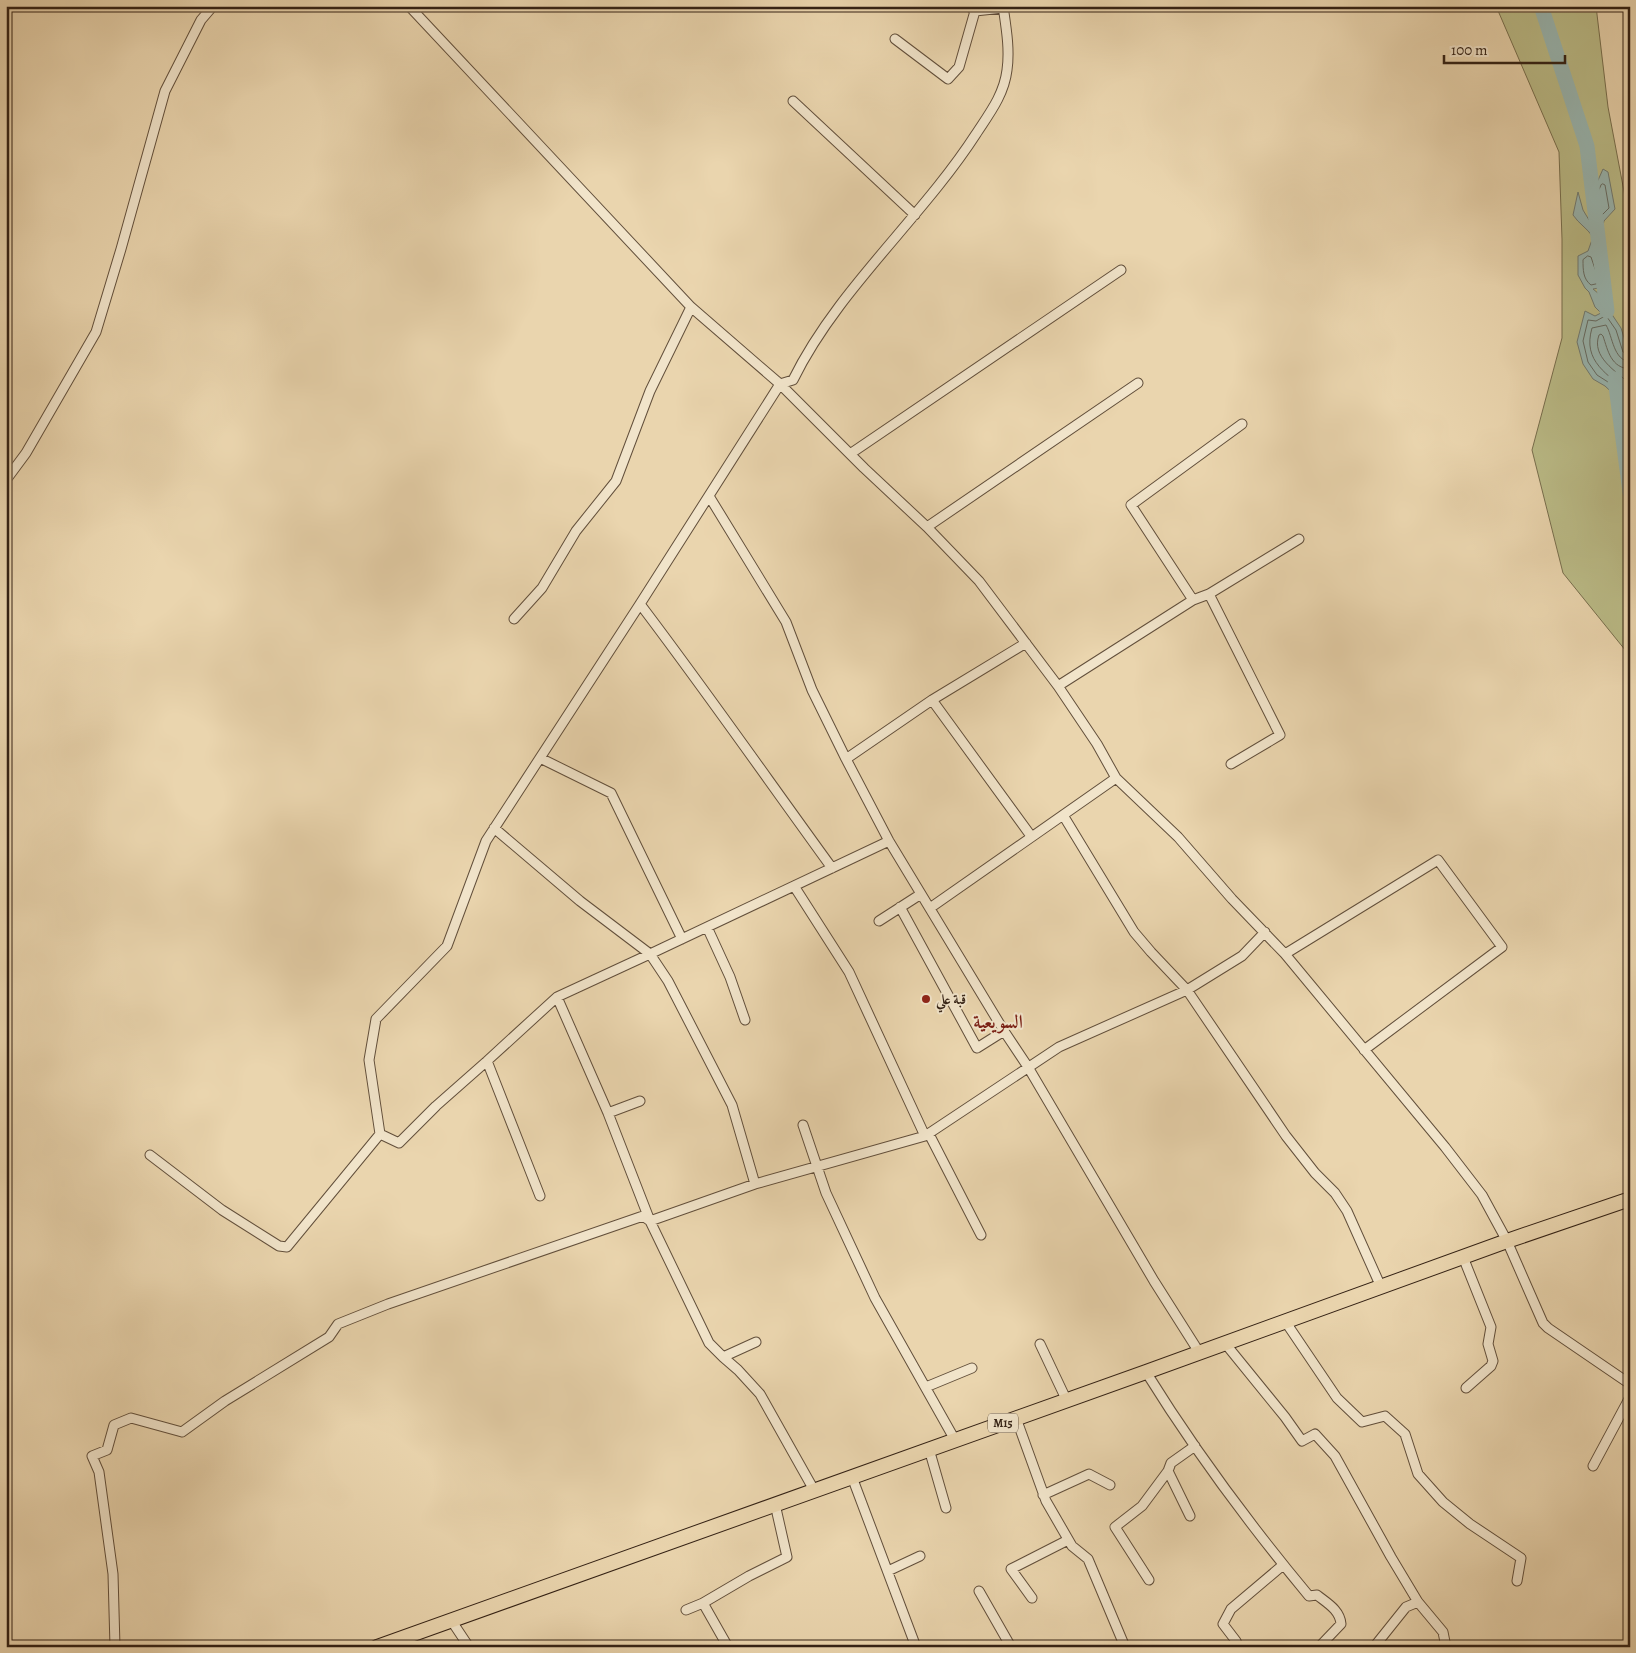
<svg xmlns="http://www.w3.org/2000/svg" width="1636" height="1653" font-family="Alegreya,Amiri,serif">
<rect width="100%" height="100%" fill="#ead5ae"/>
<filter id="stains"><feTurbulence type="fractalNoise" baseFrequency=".004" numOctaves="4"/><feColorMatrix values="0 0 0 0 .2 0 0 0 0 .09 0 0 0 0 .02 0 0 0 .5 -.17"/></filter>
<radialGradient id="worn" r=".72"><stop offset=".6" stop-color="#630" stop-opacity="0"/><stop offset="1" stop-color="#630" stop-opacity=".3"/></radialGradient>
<!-- green -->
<path fill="#bbbc88" stroke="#786f4e" d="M1496,6H1596L1608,107L1630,223V656L1563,573L1532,450L1562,338V239L1559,152Z"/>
<!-- water -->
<path fill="#99b7b2" stroke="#717b73" d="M1603,169L1608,172L1615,209L1604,221L1596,256L1599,267L1606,276L1605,287L1593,289L1599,294L1605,292L1609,310L1621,328L1630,357V409L1605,386L1593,379L1583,364L1577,342L1585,311L1595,316L1601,313L1595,307L1589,292L1585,288L1578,275V256L1588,251L1593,237C1587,228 1579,224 1573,215L1578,192L1583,210L1589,220L1593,217L1595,205L1591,201V196Z"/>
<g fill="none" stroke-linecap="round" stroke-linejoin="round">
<!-- shore -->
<path stroke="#666c64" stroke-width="1" d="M1603,184L1605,185L1609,208L1601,216L1598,214L1600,205L1596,197L1601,185Z
M1588,256L1591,257L1595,269L1601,278L1600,283L1591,285C1583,279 1583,270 1583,260Z
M1630,355L1623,352L1616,330L1607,317L1605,316L1596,321L1588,320L1583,341L1588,362L1597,375L1608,382L1630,402
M1630,362C1613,360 1613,337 1606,325L1592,328C1582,362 1608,374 1630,394
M1630,369C1611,368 1608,351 1603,336L1601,334L1599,335C1591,357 1616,371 1630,384"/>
<!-- river -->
<path stroke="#99b7b2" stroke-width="15" d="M1541,6L1587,146L1607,311
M1615,379L1630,492"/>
<defs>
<path id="minor" d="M409,6L691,307L780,384L864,468L927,527L979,581L1058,686L1097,744L1116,778L1178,837L1232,899L1285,954L1445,1147L1482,1195L1507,1241L1543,1323L1548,1328L1630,1384
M969,6L975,11L1003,8
M895,39L948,79L959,67L975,11
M793,101L915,215
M850,454L1121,270
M6,480L26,453L96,332L121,249L165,91L201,20L213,6
M709,496L786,622L812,690L846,759L889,841L1004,1031L1028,1067L1154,1281L1199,1352
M927,527L1138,383
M1209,594L1280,735L1231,764
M1193,600L1131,505L1242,424
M640,604C706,691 768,780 832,868
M514,619L542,588L576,531L616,481L650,391L691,307
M1058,686L1193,600L1209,594L1299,539
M932,700L1031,836
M540,758L611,793L682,939
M846,759L932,700L1026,643
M1063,815L1134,932L1151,952L1187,990L1286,1136L1315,1173L1335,1193L1347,1211L1381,1287
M494,828L580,901L650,954L668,981L732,1105L755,1184
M794,886L849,972L925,1136
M900,907L977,1048L1004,1031
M930,908L1116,778
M879,921L921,894
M707,927L730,977L745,1020
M1285,954L1438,860L1502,947L1364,1050
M557,997L608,1113L650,1221L709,1343L723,1357L738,1370L760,1394L814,1490
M487,1061L540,1196
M608,1113L640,1101
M803,1125L826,1193L875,1298L955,1440
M380,1134L399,1143L436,1106L487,1061L557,997L650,954L889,841
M929,1134L981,1235
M150,1155L222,1210L279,1246L287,1247L380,1134L369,1060L376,1019L447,946L486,841L640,604L780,384L793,380C837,290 921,219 976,134C989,114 1004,95 1007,70C1010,49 1006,27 1003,6
M1463,1257L1491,1327L1488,1344L1493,1361L1491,1366L1466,1388
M1285,1321L1337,1398L1362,1422L1385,1416L1405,1434L1418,1474L1443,1502L1470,1524L1521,1558L1517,1581
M1224,1342L1285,1417L1302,1441L1315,1434L1335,1456L1391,1557L1418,1602L1443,1632L1446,1647
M1040,1344L1066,1399
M723,1357L756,1342
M1146,1372C1195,1451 1250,1525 1309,1596L1317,1595C1327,1603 1340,1610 1341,1624L1319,1647
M926,1387L972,1368
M1016,1418L1046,1501L1072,1546L1088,1559L1125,1647
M929,1449L946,1508
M1593,1466L1630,1397
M1168,1471L1190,1516
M852,1477L916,1647
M1043,1495L1089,1474L1110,1485
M888,1571L920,1556
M1149,1580L1115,1527L1142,1506L1168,1471L1171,1463L1195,1446
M979,1591L1011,1647
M1032,1598L1011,1569L1068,1540
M686,1610L703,1603
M451,1620L469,1647
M115,1647L113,1574L99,1472L92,1456L107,1450L114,1425L131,1418L182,1432L225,1401L329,1337L338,1324L388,1304L643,1216L650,1221L755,1184L925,1136L1059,1047L1187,990L1242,956L1265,932
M728,1647L703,1603L749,1576L787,1557L775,1504
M1230,1647L1236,1641L1223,1624L1231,1609L1283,1565
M1374,1647L1406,1607L1418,1602"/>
<path id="highway" d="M377,1647L1146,1372L1507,1241L1630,1199"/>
</defs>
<!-- minor casing -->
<use href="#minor" stroke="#624f3b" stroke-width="11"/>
<!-- highway casing -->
<use href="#highway" stroke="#342215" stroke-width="16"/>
<!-- minor -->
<use href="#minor" stroke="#f1e4ca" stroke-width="9"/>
<!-- highway -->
<use href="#highway" stroke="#ead5ae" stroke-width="14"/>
</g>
<!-- markers -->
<circle fill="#8f2418" stroke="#f1e4ca" stroke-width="2" cx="926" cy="999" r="5"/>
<g text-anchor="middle" stroke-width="4" stroke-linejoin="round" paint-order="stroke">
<!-- shield labels -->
<rect fill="#f1e4ca" stroke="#6d5c4b" stroke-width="1" x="988" y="1413.5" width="30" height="19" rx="4"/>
<g font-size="12" font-weight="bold" fill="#342215">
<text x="1003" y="1427">M15</text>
</g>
<!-- poi labels -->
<g font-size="14" font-weight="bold" fill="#342215" stroke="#f1e4ca" text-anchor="start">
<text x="936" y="1004">قبة علي</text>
</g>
<!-- district labels -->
<g font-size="19" font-weight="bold" fill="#7a1f14" stroke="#f1e4ca">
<text x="998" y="1028">السويعية</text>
</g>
</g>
<!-- margin -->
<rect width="1636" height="1653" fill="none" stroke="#ead5ae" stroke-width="25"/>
<rect x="8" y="8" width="1621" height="1638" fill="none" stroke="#342215" stroke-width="2.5"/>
<rect x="12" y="12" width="1611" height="1628" fill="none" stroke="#342215"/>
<!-- scale -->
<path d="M1444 55v8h121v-8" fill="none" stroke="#342215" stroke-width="2.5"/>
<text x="1451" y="55" font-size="15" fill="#342215" stroke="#f1e4ca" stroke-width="4" paint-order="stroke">100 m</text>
<rect width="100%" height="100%" filter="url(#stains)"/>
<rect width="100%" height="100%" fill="url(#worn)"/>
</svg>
